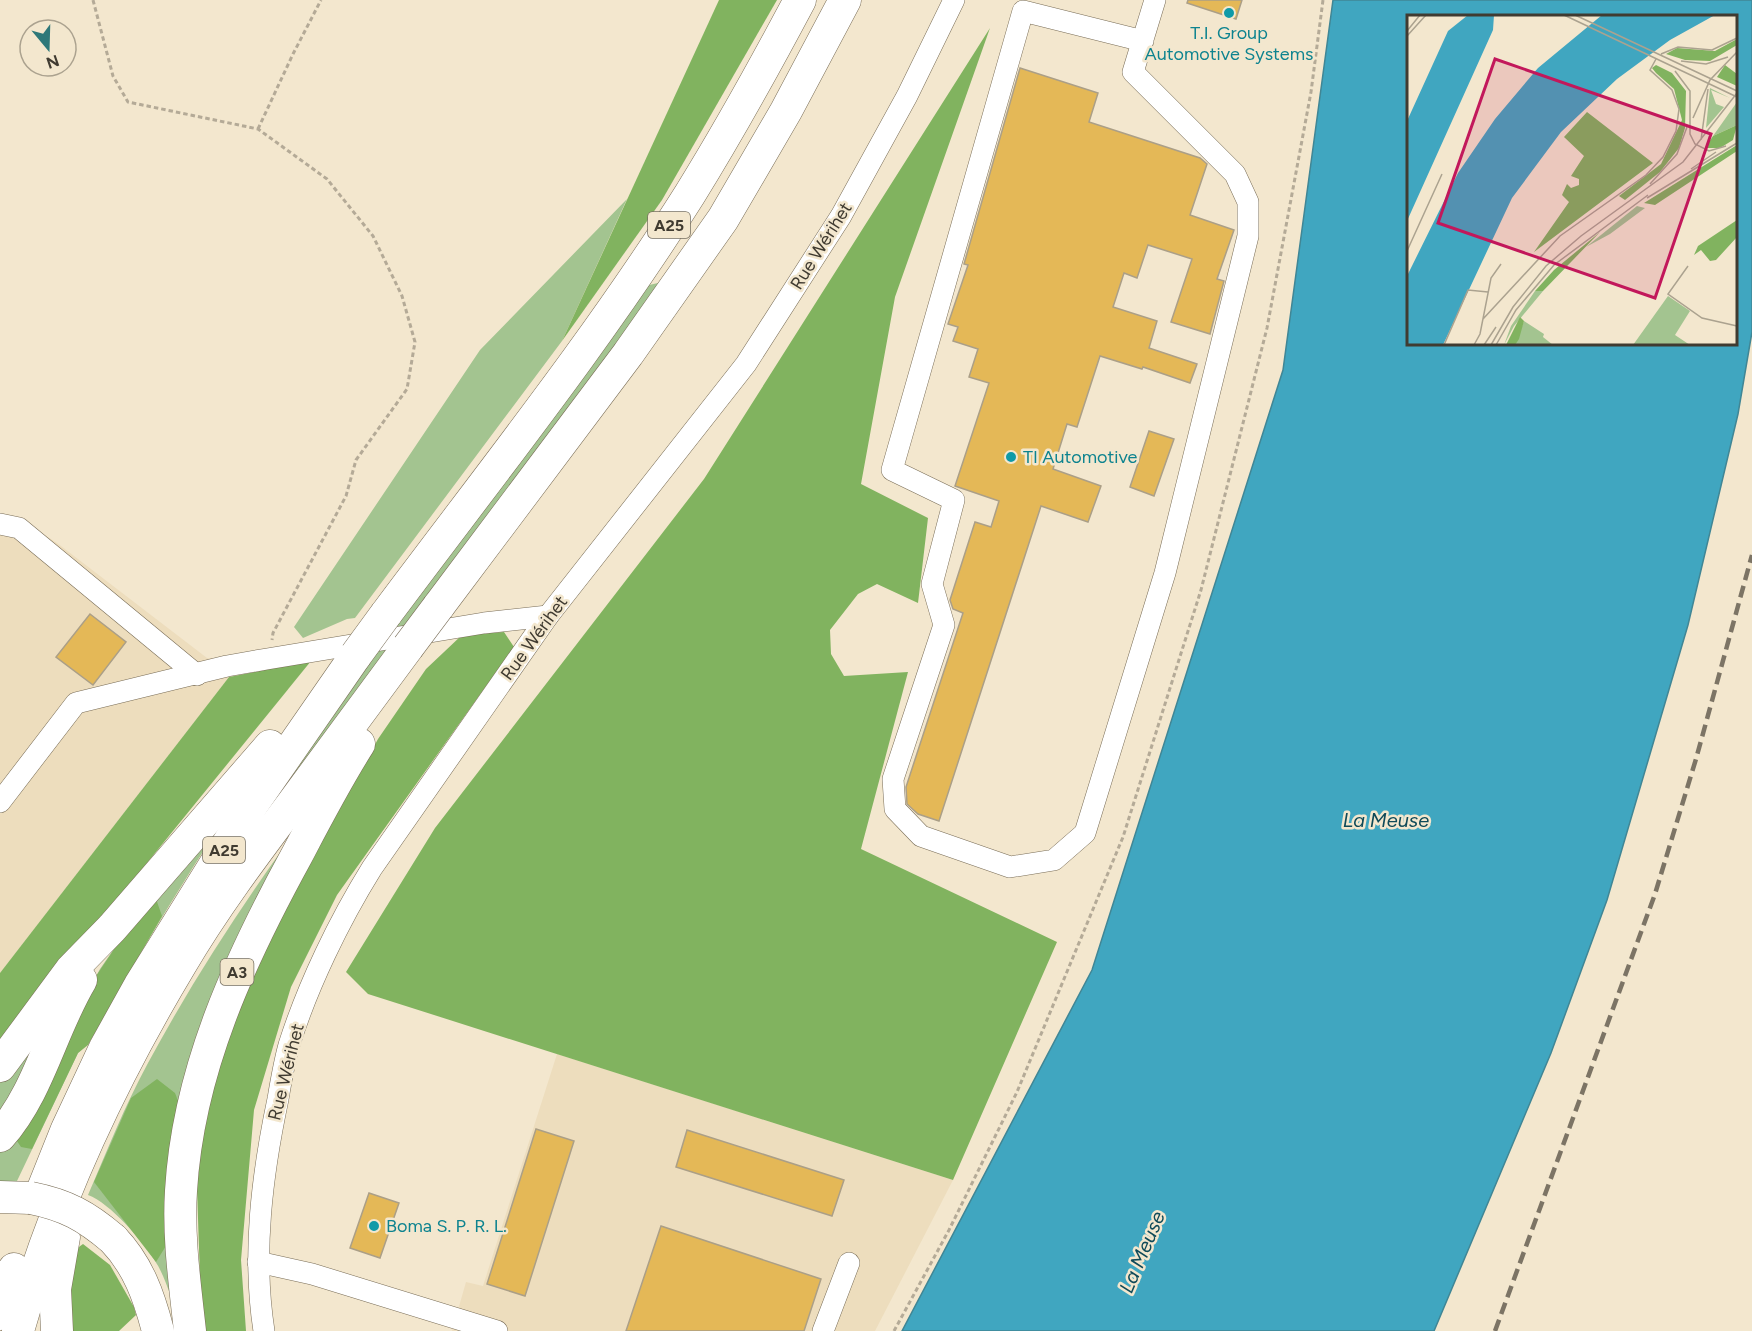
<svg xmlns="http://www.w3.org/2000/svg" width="1752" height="1331" font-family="Figtree,sans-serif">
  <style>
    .built { fill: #edddbd }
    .green { fill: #a3c490 }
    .forest { fill: #81b35f }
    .water { fill: #40a6c0; stroke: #408695; stroke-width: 1.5; fill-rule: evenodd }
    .building { fill: #e4b857; stroke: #ab9f87; stroke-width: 1.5 }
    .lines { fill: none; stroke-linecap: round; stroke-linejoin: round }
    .minor-casing { stroke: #796d57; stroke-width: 22 }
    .highway-casing { stroke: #796d57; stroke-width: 33 }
    .path { stroke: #b4aa97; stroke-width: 3; stroke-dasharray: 4.5 3; stroke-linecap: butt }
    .minor { stroke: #fff; stroke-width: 21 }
    .highway { stroke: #fff; stroke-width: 32 }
    .rail { stroke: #7c7465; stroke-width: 4.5; stroke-dasharray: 12 6; stroke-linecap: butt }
    .highway-bridge-casing { stroke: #796d57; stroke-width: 33; stroke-linecap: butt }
    .highway-bridge { stroke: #fff; stroke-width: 32 }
    .culture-dot { fill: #0f9aa8; stroke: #f3e7ce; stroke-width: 2 }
    .labels { text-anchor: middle; stroke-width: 5; stroke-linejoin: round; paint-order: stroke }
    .shield { fill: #f3e7ce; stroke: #766f60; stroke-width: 1.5 }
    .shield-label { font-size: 16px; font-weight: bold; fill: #403b31 }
    .culture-label { font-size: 18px; fill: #0d838f; stroke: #f3e7ce; text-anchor: start }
    .street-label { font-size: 18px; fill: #403b31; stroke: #f3e7ce }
    .water-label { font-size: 20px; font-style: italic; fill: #0f4a59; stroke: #f3e7ce }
    .inset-road { fill: none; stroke: #aba28f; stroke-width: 1.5 }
    .view { fill: #c2185b; fill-opacity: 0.15; stroke: #c2185b; stroke-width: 3 }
    .inset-edge { fill: none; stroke: #403b31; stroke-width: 3 }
  </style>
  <rect width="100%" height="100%" fill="#f3e7ce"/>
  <!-- built -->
  <g class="built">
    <polygon points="0,513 17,517 57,543 207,658 224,658 229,677 0,973"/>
    <polygon points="557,1054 953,1180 875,1331 452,1331 466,1282 483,1286"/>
  </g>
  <!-- green -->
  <g class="green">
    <polygon points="627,199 562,341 355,618 347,619 303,638 294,627 480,350"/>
    <polygon points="667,281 263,819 259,817 319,729 649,285"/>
    <path d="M308 814 228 971 171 1296C166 1284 162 1271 155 1261 143 1241 110 1203 88 1195 107 1151 125 1105 148 1063 195 976 249 894 308 814Z"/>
    <path d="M220 825C185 879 152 933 120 987 107 1009 97 1036 78 1053L17 1181 0 1182V1150L100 969 125 933Z"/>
    <polygon points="49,1022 0,1121 0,1083"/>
  </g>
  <!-- forest -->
  <g class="forest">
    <polygon points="719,0 777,0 662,200 562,341"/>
    <polygon points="990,28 895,297 861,484 928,518 918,603 877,584 858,594 830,630 831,654 844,676 908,672 861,849 1057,942 953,1180 368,994 346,972 435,828 704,479"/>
    <polygon points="504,632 514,647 337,895 291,987 254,1110 241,1260 246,1331 206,1331 201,1309 197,1188 201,1148 209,1108 219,1067 232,1026 277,923 378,739 426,669 462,635"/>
    <polygon points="311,661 0,1044 0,973 229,677"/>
    <polygon points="155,896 162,916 88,1045 78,1053 32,1149 21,1147 13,1135 82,997 125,933"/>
    <polygon points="157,1079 175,1093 184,1116 169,1241 156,1262 94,1182 131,1098"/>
    <polygon points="83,1244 110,1265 134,1307 136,1315 119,1331 66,1331 68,1255"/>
  </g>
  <!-- water -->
  <path class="water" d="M1333 0H1752V332L1738 414 1688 625 1607 900 1551 1053 1434 1331H902L1092 970 1283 370ZM1408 16H1736V344H1408Z"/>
  <!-- building -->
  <g class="building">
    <polygon points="1188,0 1242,0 1236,19 1187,3"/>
    <polygon points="1020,68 1098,93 1089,122 1200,158 1207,164 1190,215 1234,230 1217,279 1224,281 1210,334 1171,322 1192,259 1148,245 1137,278 1124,273 1113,307 1157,321 1149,348 1197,364 1190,383 1143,367 1142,369 1100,356 1077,427 1067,424 1053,469 1101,486 1088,522 1041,506 939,821 918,814 907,804 906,787 963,613 953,609 950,600 975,522 991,527 999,501 955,486 989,383 969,377 978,349 953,341 958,327 948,324 968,265 964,264"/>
    <polygon points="1149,431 1174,439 1154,496 1130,487"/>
    <polygon points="90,614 126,642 93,685 56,657"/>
    <polygon points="536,1129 574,1141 525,1296 487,1284"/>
    <polygon points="687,1130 844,1180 832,1216 676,1167"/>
    <polygon points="369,1193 399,1203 380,1258 350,1248"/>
    <polygon points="661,1226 821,1279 804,1331 626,1331"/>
  </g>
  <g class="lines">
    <defs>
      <g id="minor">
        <polyline points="1143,41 1023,11 892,470 954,500 932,584 944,625 893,779 895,809 921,836 1010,867 1054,860 1085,833 1165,573 1248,236 1248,202 1235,174 1133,72 1155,0"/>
        <polyline points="0,524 19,528 197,675"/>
        <polyline points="0,802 76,703 227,666 267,659 484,623 548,616"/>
        <polyline points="258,1262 312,1274 497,1331"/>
        <path d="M264 1331C252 1254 262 1175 278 1099 281 1081 284 1063 289 1045 308 985 339 921 372 868L548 616 746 364 841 216 907 96 954 0"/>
        <polyline points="823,1331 849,1263"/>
      </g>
      <g id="highway">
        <polyline points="438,607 628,354 723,219 786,111 845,0"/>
        <path d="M386 614C489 476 598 340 690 194 729 131 765 66 800 0"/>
        <polyline points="0,1066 71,970 112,928 270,746"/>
        <path d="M0 1136C39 1092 51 1030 81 980"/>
        <polyline points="0,1197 31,1198"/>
        <polyline points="39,1199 67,1129 105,1048 140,985 252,805 356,655"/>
        <path d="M113 1239C138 1265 149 1296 158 1331"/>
        <polyline points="0,1314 14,1269"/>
        <path d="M18 1331C54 1201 112 1079 181 964 214 908 253 856 292 804 331 752 369 699 408 647"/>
        <polyline points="57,1331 55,1289 64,1237"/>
        <path d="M190 1331C185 1285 178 1237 181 1191 188 1070 240 959 297 855 317 817 336 780 359 744"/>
      </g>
    </defs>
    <!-- minor casing -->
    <use href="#minor" class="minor-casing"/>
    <!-- highway casing -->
    <use href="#highway" class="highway-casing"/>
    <!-- path -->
    <g class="path">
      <polyline points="93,0 113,76 128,102 258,129 327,179 373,236 402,296 415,342 407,389 356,460 346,496 273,633 272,640"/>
      <polyline points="258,129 293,54 321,0"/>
      <polyline points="894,1331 949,1230 1017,1092 1123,837 1201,590 1267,328 1311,92 1323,0"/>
    </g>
    <!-- minor -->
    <use href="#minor" class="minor"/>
    <!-- highway -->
    <use href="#highway" class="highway"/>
    <!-- rail -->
    <polyline class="rail" points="1495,1331 1655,894 1696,759 1752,555"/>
    <defs>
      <g id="highway-bridge">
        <polyline points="408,647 438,607"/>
        <polyline points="356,655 386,614"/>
        <path d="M31 1198C66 1205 86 1216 113 1239"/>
      </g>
    </defs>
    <!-- highway-bridge casing -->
    <use href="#highway-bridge" class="highway-bridge-casing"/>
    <!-- highway-bridge -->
    <use href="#highway-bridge" class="highway-bridge"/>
  </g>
  <!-- markers -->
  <g class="culture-dot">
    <circle cx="1229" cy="13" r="6"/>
    <circle cx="1011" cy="457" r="6"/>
    <circle cx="374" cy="1226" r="6"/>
  </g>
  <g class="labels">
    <!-- shield labels -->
    <g class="shield">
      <rect x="648" y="212" width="42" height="26" rx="4.5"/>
      <rect x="203" y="837" width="42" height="26" rx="4.5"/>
      <rect x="220.5" y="959" width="33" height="26" rx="4.5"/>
    </g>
    <g class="shield-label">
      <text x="669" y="231">A25</text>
      <text x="224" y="856">A25</text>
      <text x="237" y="978">A3</text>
    </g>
    <!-- culture labels -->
    <g class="culture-label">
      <text x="1229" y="39" text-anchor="middle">T.I. Group<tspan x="1229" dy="21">Automotive Systems</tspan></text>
      <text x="1023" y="463">TI Automotive</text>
      <text x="386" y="1232">Boma S. P. R. L.</text>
    </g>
    <!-- street labels -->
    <g class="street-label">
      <text transform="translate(821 246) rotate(-58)" y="6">Rue Wérihet</text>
      <text transform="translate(534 638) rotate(-54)" y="6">Rue Wérihet</text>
      <text transform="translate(286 1072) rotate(-76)" y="6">Rue Wérihet</text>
    </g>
    <!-- water labels -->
    <g class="water-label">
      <text x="1386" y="827">La Meuse</text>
      <text transform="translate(1142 1252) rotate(-67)" y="7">La Meuse</text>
    </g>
  </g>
  <!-- overview -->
  <g transform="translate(1407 15)">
    <rect width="330" height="330" fill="#f3e7ce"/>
    <path d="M303 73 323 83 304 75 309 89 317 92 299 113ZM330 87V110L306 121ZM230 191 238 193 203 219 179 232ZM128 276H136L107 311 97 330 104 311ZM261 281 283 296 268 320 283 330H226ZM117 306 137 319 136 322 146 330H108Z" fill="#a3c490"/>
    <path d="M330 24V30L303 46 278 45 259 39 270 33 308 36ZM249 50 265 58 279 76 278 113 272 133 253 157 218 185 212 181 254 149 275 105 267 74 249 58 245 53ZM318 50 330 59V71L310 62ZM180 97 246 148 127 237 162 187 155 180 160 169 164 173 172 170V164L164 161 177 141 157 122ZM330 110 326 125 313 133H298L306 121ZM330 130V136L248 190 237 188ZM330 205V222L309 245 303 246 294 235 287 240 291 231ZM193 217 136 276H128L147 255ZM113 302 117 306 112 324 108 330H99Z" fill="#81b35f"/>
    <path d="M61 0H87L86 15 0 206V106L41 16ZM195 0H308L263 25 210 64 154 117 105 183 36 330H0V261L51 158 88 104 131 53Z" fill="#40a6c0"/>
    <path class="inset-road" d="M157 0 330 82M168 0 330 76M0 16 13 0M0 21 19 0M254 39 271 32 305 35 330 23M274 46 299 49 321 42M268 56 283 76V119L288 129 302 136 319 131M286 103 303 65 330 37M294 125 301 74M284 154 309 137M243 169 270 139 280 112M240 183 330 128M0 236 35 159M281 251 261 279 295 303 330 311M76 304 153 221 239 160 256 142 269 116 272 94 265 75 243 55 249 44M37 330 61 275 81 277M67 330 73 319 84 263 94 249M77 330 89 312M84 330 106 292 139 251 174 221 276 147 330 78M89 330 109 295 147 250 241 180"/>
    <path class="view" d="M88 44 304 119 248 283 31 208Z"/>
    <rect width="330" height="330" class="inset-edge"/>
  </g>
  <!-- north arrow -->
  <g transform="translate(48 48) rotate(161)"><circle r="28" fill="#f3e7ce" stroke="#aba28f" stroke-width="1.5"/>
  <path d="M0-4.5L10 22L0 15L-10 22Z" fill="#2e7879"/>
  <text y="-9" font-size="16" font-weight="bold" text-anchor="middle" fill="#403b31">N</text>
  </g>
</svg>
